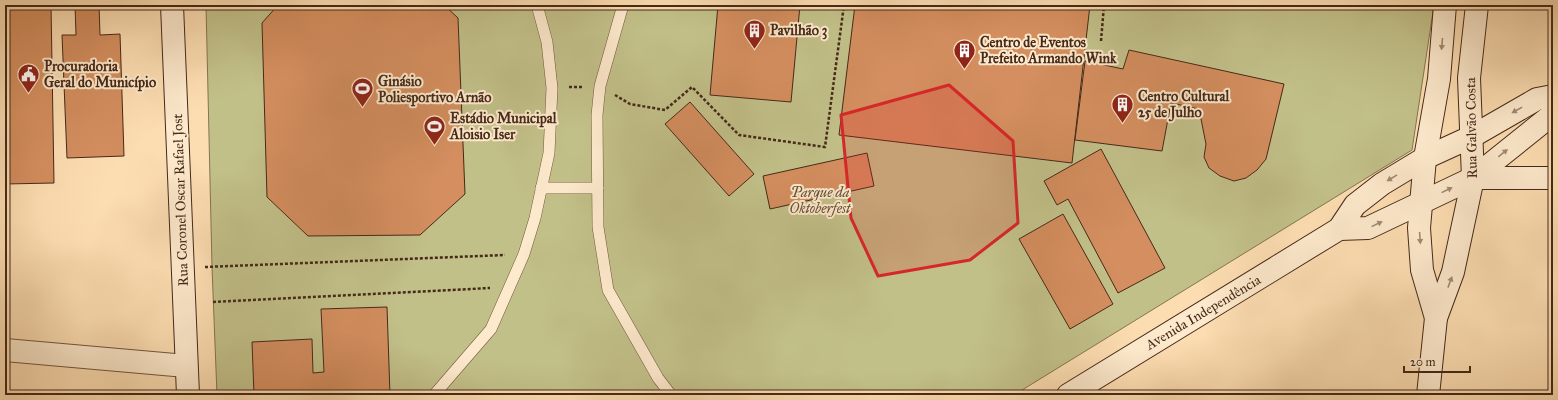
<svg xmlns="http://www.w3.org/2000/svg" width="1558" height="400" font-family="'IM FELL Great Primer',serif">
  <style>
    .green { fill: #c2c089; stroke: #847451 }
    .building { fill: #d48e5f; stroke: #452919 }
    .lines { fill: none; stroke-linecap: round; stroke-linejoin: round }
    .lane-casing { stroke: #73563f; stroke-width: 12 }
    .street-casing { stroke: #73563f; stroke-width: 24 }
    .secondary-casing { stroke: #452919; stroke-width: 24 }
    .path { stroke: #452919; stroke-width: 2.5; stroke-dasharray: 3 2; stroke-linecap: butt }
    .lane { stroke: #fde9cc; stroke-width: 11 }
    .street { stroke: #fde9cc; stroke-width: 22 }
    .secondary { stroke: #fde9cc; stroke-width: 22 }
    .oneway { fill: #a18972 }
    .marked { fill: #d62828; fill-opacity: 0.2; stroke: #d62828; stroke-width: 3; stroke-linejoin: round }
    .labels { text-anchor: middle; stroke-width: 4; stroke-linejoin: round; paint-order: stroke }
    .poi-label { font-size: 14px; font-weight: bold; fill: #452919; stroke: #fde9cc; text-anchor: start }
    .street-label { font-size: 14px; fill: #452919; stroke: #fde9cc }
    .park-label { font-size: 14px; font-style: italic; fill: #644f35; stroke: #fde9cc }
  </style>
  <rect width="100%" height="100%" fill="#fcddb1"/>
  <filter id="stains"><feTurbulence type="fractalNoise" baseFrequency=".005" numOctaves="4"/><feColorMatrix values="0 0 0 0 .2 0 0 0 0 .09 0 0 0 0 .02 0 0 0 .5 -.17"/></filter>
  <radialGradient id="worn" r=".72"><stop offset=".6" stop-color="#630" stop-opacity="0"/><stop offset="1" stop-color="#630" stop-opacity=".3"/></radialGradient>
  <!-- green -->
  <polygon class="green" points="206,5 1434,5 1412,150 1014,395 217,395 212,267"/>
  <!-- building -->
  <g class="building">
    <polygon points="5,5 51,5 54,183 5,184"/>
    <polygon points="75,5 99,5 100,35 120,34 124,156 67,158 62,35 76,35"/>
    <polygon points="278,5 444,5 458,18 465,194 420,235 308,236 267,197 262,23"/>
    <polygon points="718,5 800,5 791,102 710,95"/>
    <polygon points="855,5 1090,5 1072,163 839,135"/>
    <polygon points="1129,50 1284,84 1266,159 1257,170 1246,178 1234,181 1220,176 1209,168 1204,157 1206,144 1199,109 1171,103 1162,151 1075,140 1085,61 1123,69"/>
    <polygon points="690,102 754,174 729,196 665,124"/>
    <polygon points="1101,149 1165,268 1118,293 1068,199 1057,205 1044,181"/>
    <polygon points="867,153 874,186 770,209 763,176"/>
    <polygon points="1063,214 1113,304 1070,329 1019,239"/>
    <polygon points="387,307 390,395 254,395 252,342 312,339 313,373 324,372 321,309"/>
  </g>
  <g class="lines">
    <defs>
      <g id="lane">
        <polyline points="623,5 600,86 597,115 598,227 608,290 658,378 671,395"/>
        <polyline points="541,188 598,188"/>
        <polyline points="434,395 491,329 524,254 535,218 549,153 552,88 547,42 537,5"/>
      </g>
      <polyline id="street" points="5,350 186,366"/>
      <g id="secondary">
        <polyline points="172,5 188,395"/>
        <polyline points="1473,178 1553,178"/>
        <polyline points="1339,229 1368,228 1473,178 1553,114"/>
        <polyline points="1436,318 1422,270 1419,228 1425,158 1439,79 1445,5"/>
        <polyline points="1068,395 1339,229 1355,205 1382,184 1425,158 1471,137 1537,99 1553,96"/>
        <polyline points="1428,395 1436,318 1453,272 1473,178 1469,78 1477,5"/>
      </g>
    </defs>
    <!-- lane casing -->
    <use href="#lane" class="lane-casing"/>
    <!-- street casing -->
    <use href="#street" class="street-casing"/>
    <!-- secondary casing -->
    <use href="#secondary" class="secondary-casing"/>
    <!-- path -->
    <g class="path">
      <polyline points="1101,41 1104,5"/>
      <polyline points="569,87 584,87"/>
      <polyline points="615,95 630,104 665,110 692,87 739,135 825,147 844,5"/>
      <polyline points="205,267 505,255"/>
      <polyline points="213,302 490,288"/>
    </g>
    <!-- lane -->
    <use href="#lane" class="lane"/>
    <!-- street -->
    <use href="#street" class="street"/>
    <!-- secondary -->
    <use href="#secondary" class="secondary"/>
  </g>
  <!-- one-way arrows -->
  <defs><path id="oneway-solid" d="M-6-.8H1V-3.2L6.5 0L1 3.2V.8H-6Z"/></defs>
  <g class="oneway">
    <use href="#oneway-solid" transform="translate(1442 44) rotate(95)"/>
    <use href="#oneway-solid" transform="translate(1517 110) rotate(151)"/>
    <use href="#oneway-solid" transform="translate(1503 153) rotate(-39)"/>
    <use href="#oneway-solid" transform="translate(1392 178) rotate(149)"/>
    <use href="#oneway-solid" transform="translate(1447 190) rotate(-26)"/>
    <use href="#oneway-solid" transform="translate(1377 224) rotate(-26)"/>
    <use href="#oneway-solid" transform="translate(1420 238) rotate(86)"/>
    <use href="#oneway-solid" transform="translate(1450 282) rotate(-70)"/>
  </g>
  <!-- marked area -->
  <path class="marked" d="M949 85 1013 141 1018 223 970 260 878 276 851 218 841 115Z"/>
  <!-- icons -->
  <defs>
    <symbol id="building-pin" viewBox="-11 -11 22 30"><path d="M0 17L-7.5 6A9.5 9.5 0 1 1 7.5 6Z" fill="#8f2418" stroke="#fde9cc"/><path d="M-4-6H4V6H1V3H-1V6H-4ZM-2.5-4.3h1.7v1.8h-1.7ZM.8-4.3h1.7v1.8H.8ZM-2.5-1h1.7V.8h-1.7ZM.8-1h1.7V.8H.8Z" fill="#fff"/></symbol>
    <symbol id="civic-pin" viewBox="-11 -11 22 30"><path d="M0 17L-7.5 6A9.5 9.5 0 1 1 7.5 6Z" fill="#8f2418" stroke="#fde9cc"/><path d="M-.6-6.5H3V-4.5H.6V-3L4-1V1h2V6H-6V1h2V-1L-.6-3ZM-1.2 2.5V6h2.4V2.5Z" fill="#fff"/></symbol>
    <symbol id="stadium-pin" viewBox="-11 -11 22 30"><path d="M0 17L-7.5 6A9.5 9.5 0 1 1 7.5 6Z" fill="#8f2418" stroke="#fde9cc"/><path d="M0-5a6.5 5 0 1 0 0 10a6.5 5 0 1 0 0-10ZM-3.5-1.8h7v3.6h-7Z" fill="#fff"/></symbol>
  </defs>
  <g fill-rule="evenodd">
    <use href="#building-pin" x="742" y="18" width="25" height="34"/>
    <use href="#building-pin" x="952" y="38" width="25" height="34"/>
    <use href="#civic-pin" x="16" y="62" width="25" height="34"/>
    <use href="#stadium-pin" x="350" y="76" width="25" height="34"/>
    <use href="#building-pin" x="1110" y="92" width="25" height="34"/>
    <use href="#stadium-pin" x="422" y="114" width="25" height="34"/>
  </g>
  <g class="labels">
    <!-- poi labels -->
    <g class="poi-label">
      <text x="770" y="35">Pavilhão 3</text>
      <text x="980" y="47">Centro de Eventos<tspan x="980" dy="16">Prefeito Armando Wink</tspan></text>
      <text x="44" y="71">Procuradoria<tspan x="44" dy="16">Geral do Município</tspan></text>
      <text x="378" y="86">Ginásio<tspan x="378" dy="16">Poliesportivo Arnão</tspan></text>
      <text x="1138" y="101">Centro Cultural<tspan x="1138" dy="16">25 de Julho</tspan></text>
      <text x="450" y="123">Estádio Municipal<tspan x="450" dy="16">Aloisio Iser</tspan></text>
    </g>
    <!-- street labels -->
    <g class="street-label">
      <text transform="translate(1471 128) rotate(-91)" y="5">Rua Galvão Costa</text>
      <text transform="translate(180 200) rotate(-92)" y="5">Rua Coronel Oscar Rafael Jost</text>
      <text transform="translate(1203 312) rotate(-31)" y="5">Avenida Independência</text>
    </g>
    <!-- park labels -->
    <g class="park-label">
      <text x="820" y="197">Parque da<tspan x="820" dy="16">Oktoberfest</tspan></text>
    </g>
  </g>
  <!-- margin -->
  <rect width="1558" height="400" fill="none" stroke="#fcddb1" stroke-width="20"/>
  <rect x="6" y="6" width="1546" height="388" fill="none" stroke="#452919" stroke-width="2"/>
  <rect x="10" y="10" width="1538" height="380" fill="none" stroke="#452919"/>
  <!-- scale -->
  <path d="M1404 366v6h66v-6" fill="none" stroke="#452919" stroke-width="2"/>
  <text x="1410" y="366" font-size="12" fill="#452919" stroke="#fde9cc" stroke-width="3" paint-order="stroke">20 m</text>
  <rect width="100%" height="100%" filter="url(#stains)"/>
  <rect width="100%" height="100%" fill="url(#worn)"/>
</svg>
